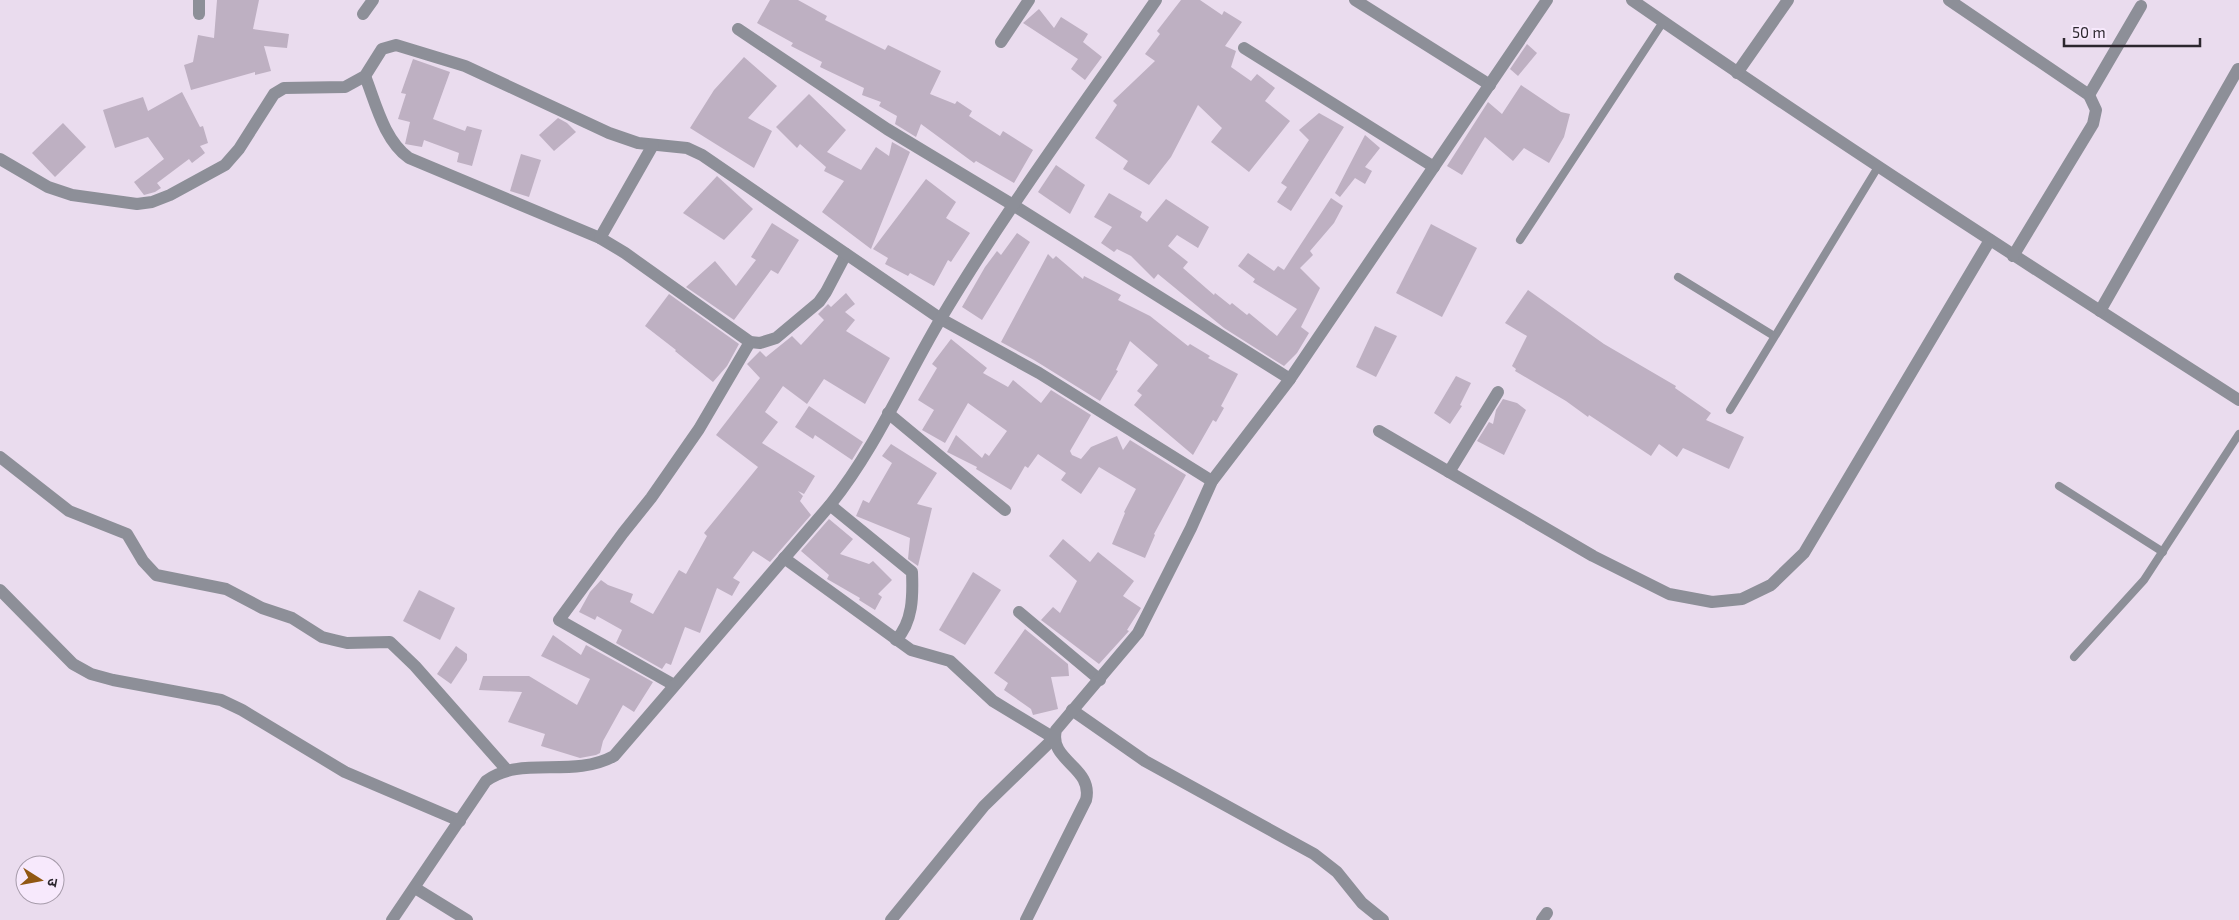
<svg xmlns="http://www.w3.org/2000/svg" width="2239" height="920" font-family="'Exo 2','Noto Sans Devanagari',sans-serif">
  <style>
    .building { fill: #beb0c2 }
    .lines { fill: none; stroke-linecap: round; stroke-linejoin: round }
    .lane { stroke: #8d8f98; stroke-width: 8 }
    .street { stroke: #8d8f98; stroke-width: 12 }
  </style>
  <rect width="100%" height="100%" fill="#eadcee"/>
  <!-- building -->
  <g class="building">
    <polygon points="217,0 259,0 253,29 289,34 287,48 264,46 271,71 255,75 255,72 191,90 184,65 193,62 198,35 214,38"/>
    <polygon points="770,0 798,0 827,16 825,20 885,50 888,45 941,71 930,94 955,104 957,101 972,111 969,116 1000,136 1003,131 1033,150 1014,183 976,161 974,163 921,124 916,137 895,124 897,116 879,106 881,102 862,95 864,88 820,67 822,62 791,46 793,43 757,23"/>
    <polygon points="1181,0 1200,0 1222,15 1224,11 1242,22 1225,46 1236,51 1231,67 1251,81 1257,74 1275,88 1265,101 1290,121 1249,172 1211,142 1222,128 1198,105 1171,157 1149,185 1123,169 1128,161 1095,138 1117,105 1113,101 1155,61 1145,54 1160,34 1157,31"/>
    <polygon points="1039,9 1054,28 1061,17 1088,34 1083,42 1102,57 1085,80 1071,69 1078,59 1023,23"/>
    <polygon points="1527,44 1537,53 1518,76 1510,69"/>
    <polygon points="744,57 777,86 748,118 772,131 754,168 690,128 714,90"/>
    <polygon points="413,59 450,72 433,119 465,131 467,126 482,130 472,166 457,162 459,153 424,140 422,147 405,144 410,122 398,119 406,94 401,93"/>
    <polygon points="1521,85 1561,112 1570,114 1564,137 1549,163 1524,148 1513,161 1485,137 1462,175 1447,166 1488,102 1502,114"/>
    <polygon points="182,92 200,127 203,126 208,143 200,146 205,153 192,163 189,159 157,183 161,188 155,192 144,195 134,182 164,159 148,137 115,148 103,110 143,97 148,111"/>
    <polygon points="809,94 846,130 827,152 861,170 876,147 889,156 892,142 910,152 871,249 822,212 844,181 824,171 826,167 800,144 797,148 776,127"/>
    <polygon points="1319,113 1344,127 1291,211 1277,202 1287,187 1281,183 1309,140 1299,130"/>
    <polygon points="558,118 567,123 576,132 554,151 539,135"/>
    <polygon points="63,123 86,147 55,177 32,153"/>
    <polygon points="1365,135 1380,148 1365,167 1372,171 1365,184 1355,178 1340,197 1335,193"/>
    <polygon points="521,154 541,160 529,197 510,191"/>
    <polygon points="1056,165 1085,185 1070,214 1038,192"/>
    <polygon points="717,176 753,209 724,240 683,213"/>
    <polygon points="926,179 956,202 946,218 970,233 951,262 948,260 934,286 910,273 908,276 885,264 888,258 873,249"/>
    <polygon points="1109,193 1142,212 1140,217 1147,222 1166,199 1209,227 1198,248 1177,235 1168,246 1188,262 1183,268 1214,295 1215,293 1230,305 1232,303 1247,315 1249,313 1277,336 1297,309 1253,282 1255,279 1238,266 1248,253 1274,271 1278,266 1284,270 1331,198 1343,206 1334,223 1310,251 1313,255 1300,268 1320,288 1301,327 1309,333 1297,353 1284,366 1224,328 1158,274 1154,279 1131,256 1117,249 1114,252 1101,243 1112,227 1094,217"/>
    <polygon points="772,223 799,240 778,274 771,270 734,320 686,287 715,261 736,286 756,260 751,257"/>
    <polygon points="1431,224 1477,248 1442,317 1396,293"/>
    <polygon points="1017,233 1030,242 982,320 962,307 985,267 997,251 1001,255"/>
    <polygon points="1048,254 1053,259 1056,256 1083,279 1084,276 1121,295 1118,300 1150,316 1188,346 1190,344 1210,356 1208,358 1238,374 1221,406 1224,408 1216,422 1213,420 1193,455 1134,405 1142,395 1137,391 1158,365 1130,341 1116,370 1118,371 1100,401 1034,360 1001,342"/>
    <polygon points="1528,290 1604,344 1676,386 1675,388 1711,413 1706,420 1744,437 1729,469 1683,448 1677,457 1659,444 1651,456 1589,415 1588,417 1566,401 1515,371 1516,369 1512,366 1527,336 1505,323"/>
    <polygon points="846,293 855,304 845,312 855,320 846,331 890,358 865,404 824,379 807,404 783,386 765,412 778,422 762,443 815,476 804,494 798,491 803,496 800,501 811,515 770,562 753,551 733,578 740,582 732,596 717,588 700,633 685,627 671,665 666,663 662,669 616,643 622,630 597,616 595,620 579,612 590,592 601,580 608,585 633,594 630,602 653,614 679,570 686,574 707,536 704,533 758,467 716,435 760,378 747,364 760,351 766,357 792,336 801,345 824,320 818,314 828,304 831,307"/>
    <polygon points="669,294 739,344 727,366 713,382 675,351 676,350 645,326"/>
    <polygon points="1375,326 1397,336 1376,377 1356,367"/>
    <polygon points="951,339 987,368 983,373 1008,387 1013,380 1041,403 1051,390 1091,415 1070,451 1072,455 1081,459 1091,447 1117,436 1123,450 1130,440 1186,475 1154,534 1155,535 1145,558 1112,544 1125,513 1124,512 1136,489 1099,467 1081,494 1061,480 1066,473 1038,454 1028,468 1025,466 1011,490 976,469 977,467 947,452 956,435 982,458 985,453 989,456 1007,431 968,403 945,443 922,430 934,410 918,400 937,368 932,364"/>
    <polygon points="1456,376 1471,383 1460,405 1462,406 1450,424 1434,413"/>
    <polygon points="1503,399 1517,403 1526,410 1504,455 1477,441 1489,422 1493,424 1496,410"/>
    <polygon points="809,406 863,442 852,460 815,435 813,439 795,427"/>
    <polygon points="891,444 937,473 917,504 932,508 918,566 908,559 910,538 856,516 863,500 869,503 892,463 882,456"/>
    <polygon points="829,519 853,539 840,554 869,564 873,561 892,580 878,594 882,597 875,610 859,600 860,598 827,579 829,575 801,551"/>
    <polygon points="1063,539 1090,562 1098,552 1134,581 1123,596 1141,608 1127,630 1129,631 1099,664 1041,620 1053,607 1060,613 1077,581 1049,556"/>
    <polygon points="973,572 1001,590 965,645 939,630"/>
    <polygon points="419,590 455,608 440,640 403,621"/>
    <polygon points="1025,629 1068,664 1069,676 1051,677 1058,709 1033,715 1031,709 1004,690 1008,683 994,673"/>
    <polygon points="553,635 581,655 586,645 653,682 634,712 623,705 603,741 600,753 596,755 580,758 541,746 545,734 508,722 522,692 479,690 483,676 529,676 577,705 590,679 541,656"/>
    <polygon points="456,646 467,654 467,660 451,684 437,674"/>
  </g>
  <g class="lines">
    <!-- lane -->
    <g class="lane">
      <polyline points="1520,240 1663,22"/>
      <polyline points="1678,277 1774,336"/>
      <polyline points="1730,410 1878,167"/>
      <polyline points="2059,486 2163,552"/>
      <polyline points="2074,657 2144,580 2239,434"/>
    </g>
    <!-- street -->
    <g class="street">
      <polyline points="1355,0 1490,85"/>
      <path d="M1632 0C1831 138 2034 269 2239 400"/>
      <polyline points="1949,0 2089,95 2096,110 2093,124 2013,256"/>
      <polyline points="199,14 199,0"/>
      <polyline points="363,14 373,0"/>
      <polyline points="738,29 887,129 1013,205 1290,379"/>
      <polyline points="1001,42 1029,0"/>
      <polyline points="1244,48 1434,167"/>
      <polyline points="1737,73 1788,0"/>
      <path d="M365 76C376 104 384 140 409 158L600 238 625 253 750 342 760 343 776 338 819 302 826 292 846 254"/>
      <polyline points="2089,95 2141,6"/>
      <polyline points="0,159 48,187 72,195 137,204 152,202 170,195 225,165 239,149 274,94 284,88 345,87 365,76 382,49 396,45 465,66 609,133 638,143 687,148 702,155 941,319 1039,373 1212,481"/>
      <polyline points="600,238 653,145"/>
      <polyline points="2100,311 2238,69"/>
      <polyline points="888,413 1005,510"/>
      <polyline points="1379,431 1593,556 1669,594 1712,602 1742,599 1771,585 1804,553 1990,240"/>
      <polyline points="0,457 69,511 127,534 143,561 156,575 226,589 262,608 292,618 322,637 334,640 347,643 390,642 415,666 506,769"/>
      <polyline points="1449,472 1498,392"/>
      <path d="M830 505 912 572C913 596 913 622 896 640"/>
      <polyline points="784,558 911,650 950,661 993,701 1054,738 984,806 891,920"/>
      <polyline points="0,590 73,664 91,674 113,680 221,700 242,710 345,772 460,821"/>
      <polyline points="1019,612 1100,680"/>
      <polyline points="674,685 559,620 623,533 651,498 699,429 750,342"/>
      <polyline points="1072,710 1145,761 1314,854 1337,872 1362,903 1383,920"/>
      <polyline points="415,888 467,920"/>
      <path d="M392 920 486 781C521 755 572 779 614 756L830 505C875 449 904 381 940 320 1006 209 1083 106 1156 0"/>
      <path d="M1026 920 1086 800C1094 767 1048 761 1056 730L1138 633 1191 528 1212 481 1290 379 1547 0"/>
      <polyline points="1542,920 1547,913"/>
    </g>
  </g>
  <!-- north arrow -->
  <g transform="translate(40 880) rotate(101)"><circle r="24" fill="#f7e9fc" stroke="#a69baa"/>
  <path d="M0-4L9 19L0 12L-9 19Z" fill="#915812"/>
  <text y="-8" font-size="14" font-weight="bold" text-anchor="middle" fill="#2c272e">उ</text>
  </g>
  <!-- scale -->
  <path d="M2064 38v8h136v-8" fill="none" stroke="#2c272e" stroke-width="2.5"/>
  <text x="2072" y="38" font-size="15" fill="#2c272e" stroke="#f7e9fc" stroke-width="4" paint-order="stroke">50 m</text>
</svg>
